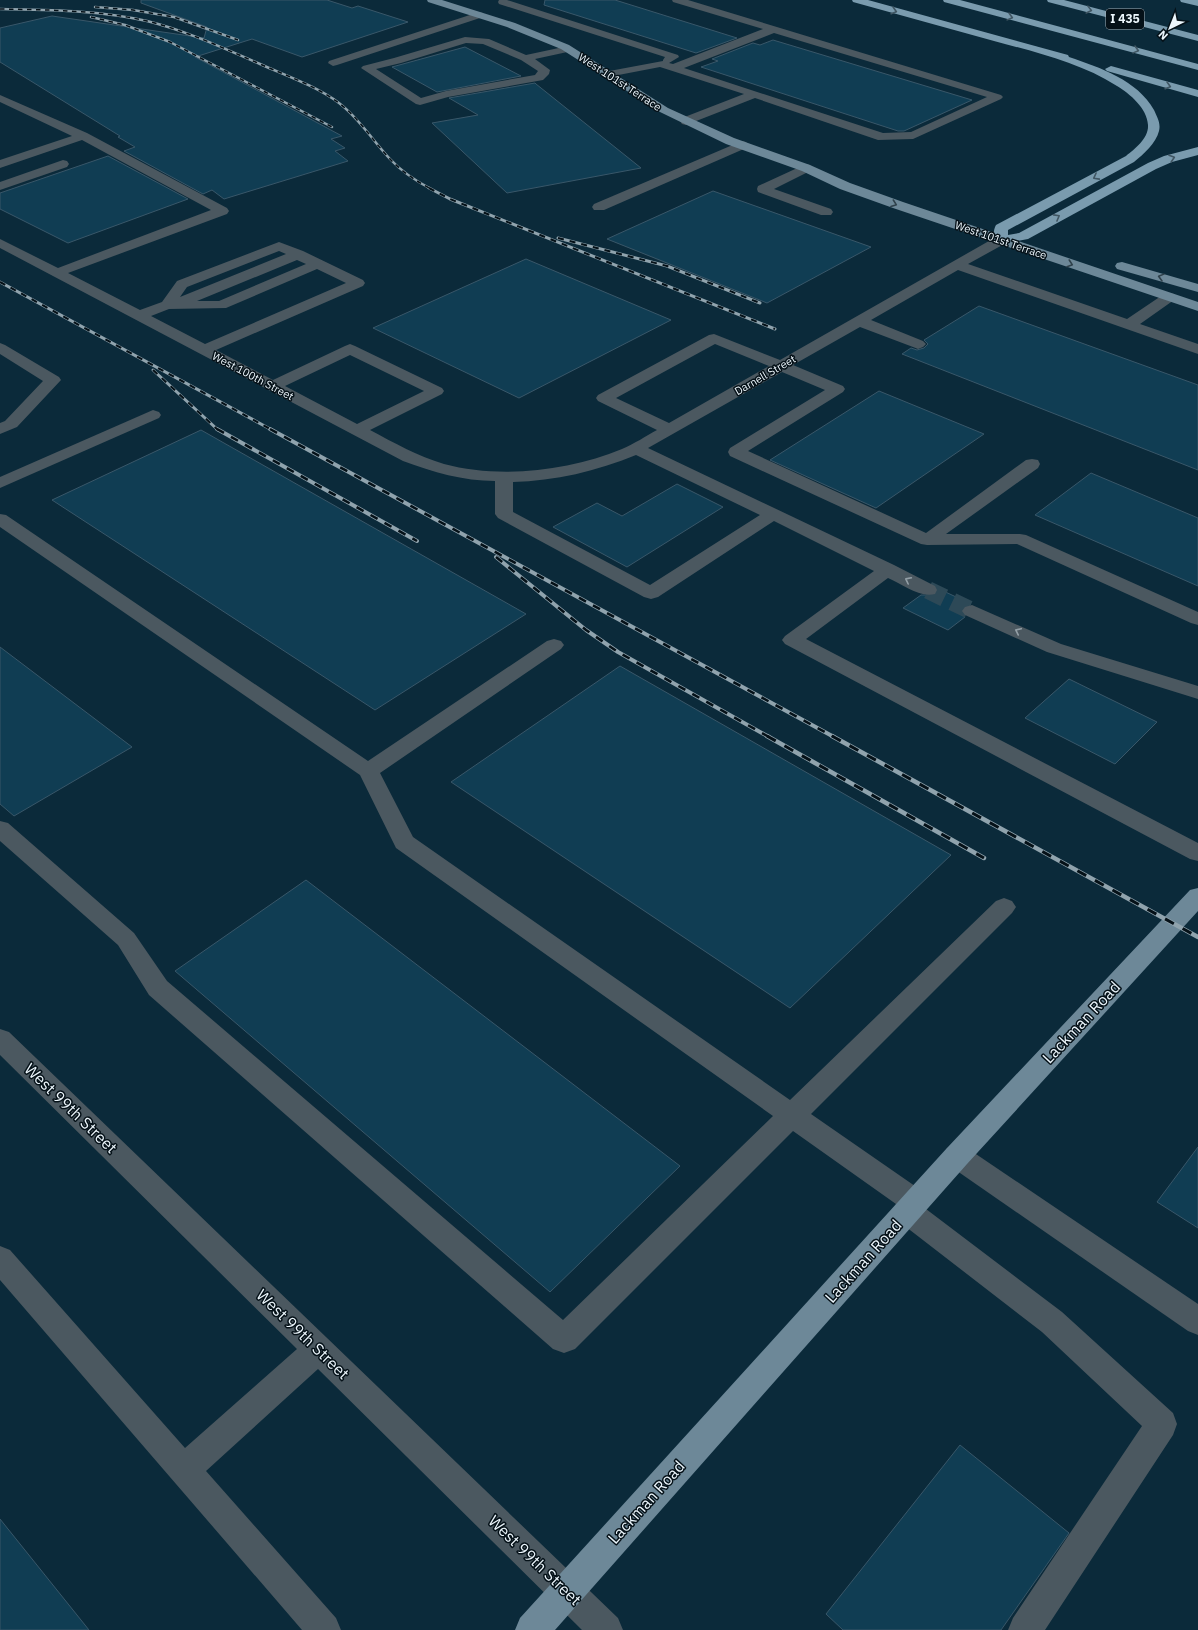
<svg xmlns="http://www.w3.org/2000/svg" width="1198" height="1630" font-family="'IBM Plex Sans',sans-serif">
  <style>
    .building { fill: #103d53; stroke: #395769 }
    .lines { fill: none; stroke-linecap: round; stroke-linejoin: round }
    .minor-tunnel { stroke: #2d4957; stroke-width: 18; stroke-dasharray: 18 9; stroke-linecap: butt }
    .minor { fill: #4b5860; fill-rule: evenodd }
    .major { fill: #6d8898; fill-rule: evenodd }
    .highway { fill: #7a9bae; fill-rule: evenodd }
    .rail-far3-casing { stroke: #90a3ad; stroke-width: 2.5 }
    .rail-far2-casing { stroke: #90a3ad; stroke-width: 3 }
    .rail-far1-casing { stroke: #90a3ad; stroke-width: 4 }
    .rail-casing { stroke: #90a3ad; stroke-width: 4.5 }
    .rail-far3 { stroke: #051118; stroke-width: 1.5; stroke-dasharray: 4.5; stroke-linecap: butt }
    .rail-far2 { stroke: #051118; stroke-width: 2; stroke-dasharray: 6; stroke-linecap: butt }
    .rail-far1 { stroke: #051118; stroke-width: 2.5; stroke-dasharray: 8; stroke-linecap: butt }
    .rail { stroke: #051118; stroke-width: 3; stroke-dasharray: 10; stroke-linecap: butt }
    .oneway { stroke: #405663 }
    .oneway2 { stroke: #2f414b }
    .oneway3 { stroke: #939fa6 }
    .labels { text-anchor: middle; stroke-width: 3; stroke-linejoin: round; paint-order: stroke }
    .far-street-label { font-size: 11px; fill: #ecf6fc; stroke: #051118 }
    .shield { fill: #051118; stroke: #a7b1b8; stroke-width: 1 }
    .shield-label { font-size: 12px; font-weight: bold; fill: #ecf6fc }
    .near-street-label { font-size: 16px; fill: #ecf6fc; stroke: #051118 }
  </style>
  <rect width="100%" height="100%" fill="#0b2a3a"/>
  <!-- building -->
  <g class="building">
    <polygon points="141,0 327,0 352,8 358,6 408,22 302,57 252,39 195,57 342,136 331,139 345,148 335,151 348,161 224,199 212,190 203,194 124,151 135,147 118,137 120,136 0,62 0,28 52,16 204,38 207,27 141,3"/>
    <polygon points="545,0 615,0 737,38 696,53 544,5"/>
    <polygon points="773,40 972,100 904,131 898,131 701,67 718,61 712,59 753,43 760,45"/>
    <polygon points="465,47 521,76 437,92 392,67"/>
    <polygon points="535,83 536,84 641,168 507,193 432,123 478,115 449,98"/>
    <polygon points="108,156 188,199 68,243 0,209 0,193"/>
    <polygon points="713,191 871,247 767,303 607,239"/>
    <polygon points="526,259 671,320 519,398 373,328"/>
    <polygon points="979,306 1198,385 1198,470 902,354 911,348 917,350 924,348 928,344 924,340"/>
    <polygon points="879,391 984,434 876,508 770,460"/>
    <polygon points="201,430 526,614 375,710 52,500"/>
    <polygon points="1091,473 1198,518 1198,586 1035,515"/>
    <polygon points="677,484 723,507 627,567 553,527 597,503 622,516"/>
    <polygon points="937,588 971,604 964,606 960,611 965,617 948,630 903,608 921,595 935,595 938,591"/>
    <polygon points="0,647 132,747 14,816 0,804"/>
    <polygon points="620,666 951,855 790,1008 451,782"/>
    <polygon points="1069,679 1157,722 1115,764 1025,718"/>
    <polygon points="306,880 680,1166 550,1292 175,971"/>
    <polygon points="1198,1147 1198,1228 1157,1202"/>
    <polygon points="960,1445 1069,1533 1001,1630 843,1630 826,1614"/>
    <polygon points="0,1519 89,1630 0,1630"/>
  </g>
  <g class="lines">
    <!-- minor-tunnel -->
    <polyline class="minor-tunnel" points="928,590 972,611"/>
    <!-- minor -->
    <g class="minor">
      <path d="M499 0H507L678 55 679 57 669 63 673 64 763 29 673 2 672 0H688L1001 95 1003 97 1001 99 913 139 878 140 755 98 686 125 682 124 680 121 682 118 744 94 660 67 608 77 604 76 602 74 604 72 663 61V60L665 57 499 4 498 2ZM774 33 987 97 911 132 883 133 684 68Z"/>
      <polygon points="479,12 483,13 484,15 483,17 337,65 333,66 328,63 329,61"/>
      <path d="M465 37 489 39 526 55 568 46 573 49 572 51 535 59 550 70 549 74 543 80 448 97 420 105 416 104 361 68 363 66 394 58ZM466 43 483 44 521 60 538 71 535 75 446 91 421 98 376 69 401 63Z"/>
      <path d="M0 95 87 133 227 208 229 211 227 214 68 273 140 310 162 302 177 281 279 242 303 251 363 280 365 283 363 286 216 350 273 380 345 346 350 344 355 346 442 388 444 391 442 394 370 430C394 443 418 456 444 464 500 479 569 471 622 449 634 444 646 436 657 430L598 401 596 398 598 395 709 335 714 334 780 360 996 237H1006L1008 240 1006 243 968 264 1127 319 1164 294 1169 293 1174 294 1176 297 1174 300 1140 324 1198 344V354L958 270 871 320 923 341 926 344 923 347 918 349 913 347 860 327 793 365 843 386 845 389 843 392 748 451 926 533 1026 460 1032 459 1038 460 1040 464 1038 468 946 534H1020L1026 535 1198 612V625L1191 623 1017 544 927 545 921 544 730 456 728 452 730 448 825 390 782 372 648 448 894 565 935 586 937 590 935 594C919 598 902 584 888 578L806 639 1198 843V861L1190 859 785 644 782 640 785 636 874 571 774 521 658 597 651 599 644 597 498 518 495 514V481C463 481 433 472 403 461L0 248V239L58 268 211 210 82 140 0 168V160L72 136 0 102ZM279 251 286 254 180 297 187 287ZM297 260 306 264 219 301H197ZM317 269 346 283 205 344 151 316 169 309 226 308ZM715 344 769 366 669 423 616 398ZM350 355 424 391 357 424 285 386ZM636 455 760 515 650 585 513 512V482C555 481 597 471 636 455Z"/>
      <polygon points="742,141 746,142 748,145 746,148 604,210 594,210 592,207 594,204"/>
      <polygon points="63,160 67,161 69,164 67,167 0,190 0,182"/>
      <polygon points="806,164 810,165 812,168 810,171 774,189 831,209 833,212 831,215 821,215 758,192 757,189 758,186"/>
      <polygon points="0,343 5,345 59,377 61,380 17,427 0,434 0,423 5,421 43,381 0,354"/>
      <polygon points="153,410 159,412 161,415 159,418 0,488 0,477"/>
      <polygon points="0,514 6,515 368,761 547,641 554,639 561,641 564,645 561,649 380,773 413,837 790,1100 996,901 1004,898 1012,901 1016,907 1012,913 811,1114 925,1193 929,1202 926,1209 1062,1312 1173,1413 1177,1424 1173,1435 1045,1630 1008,1630 1013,1618 1142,1426 1042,1332 897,1220 893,1211 896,1204 793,1131 575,1349 564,1353 553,1349 149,995 118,945 0,841 0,821 8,823 134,933 167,981 563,1320 773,1116 396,848 360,775 0,527"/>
      <polygon points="972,605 1061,644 1198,686 1198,699 1047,652 965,615 962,611 965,607"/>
      <polygon points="0,1029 9,1032 618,1618 623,1630 582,1630 318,1369 206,1471 336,1618 341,1630 302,1630 0,1280 0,1246 10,1250 185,1448 297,1349 0,1055"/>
      <polygon points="957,1144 967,1148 1198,1304 1198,1335 1188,1331 947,1164 943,1156 947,1148"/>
    </g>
    <!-- major -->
    <g class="major">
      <polygon points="427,0 442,0 515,23 569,45 668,108 734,138 810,165 850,183 903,202 1198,302 1198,311 893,208 840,189 802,171 726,144 660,112 561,49 507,27 428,2"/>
      <polygon points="1122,262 1198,284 1198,292 1117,269 1115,266 1117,263"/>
      <polygon points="1198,888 1198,911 967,1164 555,1630 515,1630 520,1618 947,1148 1190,890"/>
    </g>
    <!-- highway -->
    <g class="highway">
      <path d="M852 0H868L1068 55 1069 57C1101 68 1137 80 1154 110 1157 117 1161 123 1159 131 1156 143 1144 154 1134 162L1008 230V235L1019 233 1148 163 1164 156 1198 147V155L1172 162 1156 169 1028 239 1001 244 996 243C993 238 993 230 996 225L1126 156C1135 149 1149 138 1148 125 1147 108 1130 94 1117 86 1081 63 1035 52 994 41 947 28 900 15 853 2Z"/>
      <polygon points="943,0 960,0 1198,64 1198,70 944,2"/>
      <polygon points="1047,0 1064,0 1198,35 1198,41 1048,2"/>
      <polygon points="1180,0 1198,0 1198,6 1181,2"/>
      <polygon points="1111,66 1198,90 1198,97 1107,71 1105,69"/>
    </g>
    <defs>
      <g id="rail-far3">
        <polyline points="95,7 133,10 174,17 238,40"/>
        <path d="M0 9C49 10 99 10 147 21 187 31 223 48 260 64 287 76 316 86 339 103 360 119 372 140 390 159 401 171 416 181 431 189"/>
        <polyline points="91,17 125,25 170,42 332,127"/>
      </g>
      <g id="rail-far2">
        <polyline points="429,188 450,199 775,329"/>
        <polyline points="558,238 667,266 760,303"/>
        <polyline points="0,282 272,430"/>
        <polyline points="153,370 218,430"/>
      </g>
      <g id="rail-far1">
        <polyline points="217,429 417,541"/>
        <polyline points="270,429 834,737"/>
        <polyline points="496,557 586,630 618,652 769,737"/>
      </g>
      <g id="rail">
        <polyline points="767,736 984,858"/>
        <polyline points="832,736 1198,937"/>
      </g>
    </defs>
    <!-- rail-far3 casing -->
    <use href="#rail-far3" class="rail-far3-casing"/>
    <!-- rail-far2 casing -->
    <use href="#rail-far2" class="rail-far2-casing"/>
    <!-- rail-far1 casing -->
    <use href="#rail-far1" class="rail-far1-casing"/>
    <!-- rail casing -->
    <use href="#rail" class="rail-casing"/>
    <!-- rail-far3 -->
    <use href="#rail-far3" class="rail-far3"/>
    <!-- rail-far2 -->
    <use href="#rail-far2" class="rail-far2"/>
    <!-- rail-far1 -->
    <use href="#rail-far1" class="rail-far1"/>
    <!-- rail -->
    <use href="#rail" class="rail"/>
  </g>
  <!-- one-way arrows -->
  <defs><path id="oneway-chevron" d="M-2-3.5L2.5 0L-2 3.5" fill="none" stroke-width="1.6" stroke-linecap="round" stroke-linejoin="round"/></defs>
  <g class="oneway">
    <use href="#oneway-chevron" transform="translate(1089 10) rotate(14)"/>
    <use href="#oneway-chevron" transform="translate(894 11) rotate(16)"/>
    <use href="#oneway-chevron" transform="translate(1010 17) rotate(15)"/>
    <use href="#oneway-chevron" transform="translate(1136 50) rotate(15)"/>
    <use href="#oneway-chevron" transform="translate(1168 86) rotate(16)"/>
    <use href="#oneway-chevron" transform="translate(1172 158) rotate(-18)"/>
    <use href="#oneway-chevron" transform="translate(1096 177) rotate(152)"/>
    <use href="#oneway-chevron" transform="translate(1057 217) rotate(-29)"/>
  </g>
  <g class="oneway2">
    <use href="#oneway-chevron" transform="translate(894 204) rotate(20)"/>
    <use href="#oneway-chevron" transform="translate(1070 264) rotate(19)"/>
    <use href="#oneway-chevron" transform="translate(1161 277) rotate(-165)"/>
  </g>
  <g class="oneway3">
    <use href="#oneway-chevron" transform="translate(908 580) rotate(-153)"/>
    <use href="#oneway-chevron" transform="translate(1018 631) rotate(-155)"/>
  </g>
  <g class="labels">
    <!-- far-street labels -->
    <g class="far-street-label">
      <text transform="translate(620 82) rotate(33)" y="4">West 101st Terrace</text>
      <text transform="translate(1001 240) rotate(19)" y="4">West 101st Terrace</text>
      <text transform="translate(765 375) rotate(-30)" y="4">Darnell Street</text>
      <text transform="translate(253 376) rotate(28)" y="4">West 100th Street</text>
    </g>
    <!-- shield labels -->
    <rect class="shield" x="1106" y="9" width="38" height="20" rx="3"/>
    <g class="shield-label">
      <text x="1125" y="23">I 435</text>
    </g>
    <!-- near-street labels -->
    <g class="near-street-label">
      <text transform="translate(1081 1022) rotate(-47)" y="6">Lackman Road</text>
      <text transform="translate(71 1108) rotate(44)" y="6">West 99th Street</text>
      <text transform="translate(863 1261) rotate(-48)" y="6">Lackman Road</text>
      <text transform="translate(303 1334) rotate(44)" y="6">West 99th Street</text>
      <text transform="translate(646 1502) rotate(-48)" y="6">Lackman Road</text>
      <text transform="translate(535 1560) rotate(44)" y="6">West 99th Street</text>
    </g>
  </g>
  <!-- north arrow -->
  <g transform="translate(1170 28) rotate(223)" stroke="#051118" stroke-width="3" paint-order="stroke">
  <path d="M0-3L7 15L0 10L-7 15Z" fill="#ecf6fc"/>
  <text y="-6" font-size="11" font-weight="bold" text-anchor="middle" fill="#ecf6fc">N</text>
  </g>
</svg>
